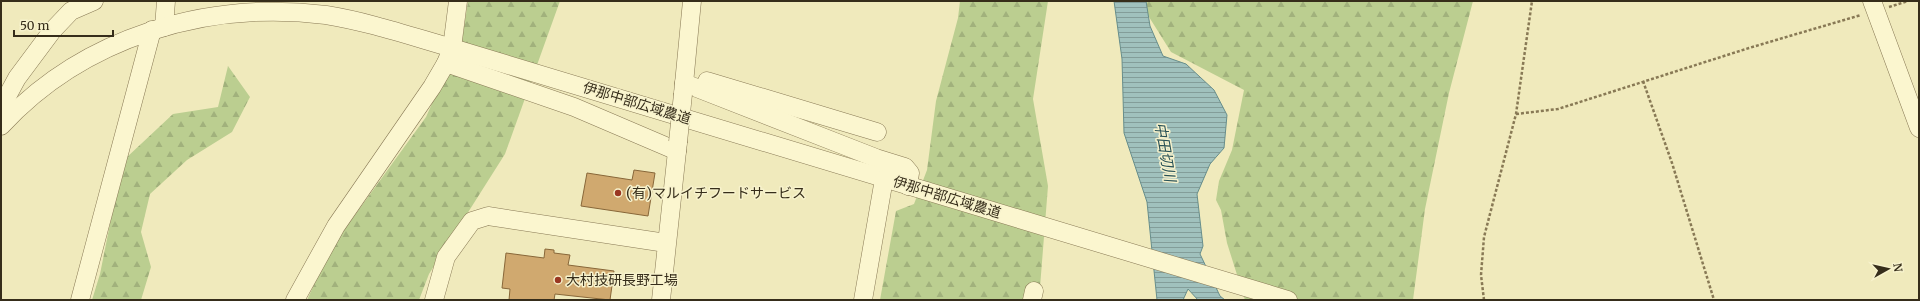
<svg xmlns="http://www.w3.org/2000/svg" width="1920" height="301" font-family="Merriweather,'Noto Sans JP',serif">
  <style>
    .forest { fill: url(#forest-firs) }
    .water { fill: url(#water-rules); stroke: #678e8c }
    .building { fill: #d0a96f; stroke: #886739 }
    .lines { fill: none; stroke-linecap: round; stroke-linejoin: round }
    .minor-casing { stroke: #887955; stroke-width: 19 }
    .path { stroke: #887955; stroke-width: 2.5; stroke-dasharray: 3 2; stroke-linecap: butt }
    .minor { stroke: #fbf6cf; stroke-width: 18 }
    .minor-bridge-casing { stroke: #887955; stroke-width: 19; stroke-linecap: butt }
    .minor-bridge { stroke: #fbf6cf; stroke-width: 18 }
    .poi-dot { fill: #9a3722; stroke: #f7f2cc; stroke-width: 1.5 }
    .labels { text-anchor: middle; stroke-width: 3; stroke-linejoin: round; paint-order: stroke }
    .street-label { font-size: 14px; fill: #362d1a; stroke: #f7f2cc }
    .poi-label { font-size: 14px; fill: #362d1a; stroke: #f7f2cc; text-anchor: start }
    .water-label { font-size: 15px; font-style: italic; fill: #295257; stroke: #f7f2cc }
  </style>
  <defs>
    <pattern id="forest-firs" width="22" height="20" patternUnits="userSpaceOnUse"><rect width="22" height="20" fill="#bbce90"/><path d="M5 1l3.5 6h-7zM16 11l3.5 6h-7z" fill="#a1b17c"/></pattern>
    <pattern id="water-rules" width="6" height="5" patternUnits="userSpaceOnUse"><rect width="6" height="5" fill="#a0c1bd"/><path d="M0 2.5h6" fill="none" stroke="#839d99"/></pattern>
  </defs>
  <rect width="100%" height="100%" fill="#f0eabc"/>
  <!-- forest -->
  <g class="forest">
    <polygon points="468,1 560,1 505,154 429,274 419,300 307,300 331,248 426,117 463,34"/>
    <polygon points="960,1 1048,1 1033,99 1048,186 1039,300 880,300 896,211 914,204 927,170 936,101 958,18"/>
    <polygon points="1139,1 1473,1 1449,93 1425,209 1413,300 1245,300 1227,243 1221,210 1216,200 1219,181 1232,150 1244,90 1171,52"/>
    <polygon points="228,66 250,97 232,132 187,160 150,194 141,232 151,267 141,300 92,300 100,274 113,209 126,158 173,114 218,107"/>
  </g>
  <!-- water -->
  <polygon class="water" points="1114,1 1146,1 1150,26 1163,56 1186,64 1214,90 1227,115 1224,148 1210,164 1197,194 1203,246 1200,254 1220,296 1225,300 1198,300 1188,289 1183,300 1157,300 1147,202 1124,133 1122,59"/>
  <!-- building -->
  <g class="building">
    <polygon points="634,170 655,173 648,216 581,206 587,173 632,180"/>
    <polygon points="545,249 554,250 554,253 570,255 568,265 614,271 610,300 555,294 554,300 509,300 510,289 502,288 506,253 544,258"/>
  </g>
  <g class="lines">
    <defs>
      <g id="minor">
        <polyline points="1872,1 1919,128"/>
        <polyline points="164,27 166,1"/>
        <polyline points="446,63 574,107 677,151"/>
        <polyline points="707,81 877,132"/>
        <polyline points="684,83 876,158 905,167 910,173 908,186"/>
        <polyline points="683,94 692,1"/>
        <polyline points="1,104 4,102 17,78 52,31 71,11 94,1"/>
        <path d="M1 126C83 37 207 0 326 15 369 22 410 36 452 48L1288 300"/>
        <polyline points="80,300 152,30"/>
        <polyline points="295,300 336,226 432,87 446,63 452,48 458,1"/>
        <polyline points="434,300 446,257 472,221 488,216 666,243"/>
        <polyline points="661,300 678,142"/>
        <polyline points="863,300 884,179"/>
        <polyline points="1032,300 1034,291"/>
      </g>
    </defs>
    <!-- minor casing -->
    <use href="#minor" class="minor-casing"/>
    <!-- path -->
    <g class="path">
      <polyline points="1889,7 1908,1"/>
      <polyline points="1643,81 1672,163 1714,300"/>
      <polyline points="1516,114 1558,109 1749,48 1861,15"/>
      <polyline points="1484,300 1481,275 1484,237 1516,114 1532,1"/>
    </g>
    <!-- minor -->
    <use href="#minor" class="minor"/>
    <defs>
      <polyline id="minor-bridge" points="678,142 683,94"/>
    </defs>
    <!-- minor-bridge casing -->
    <use href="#minor-bridge" class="minor-bridge-casing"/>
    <!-- minor-bridge -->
    <use href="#minor-bridge" class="minor-bridge"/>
  </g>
  <!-- markers -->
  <g class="poi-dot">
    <circle cx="618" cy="193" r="4"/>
    <circle cx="558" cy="280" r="4"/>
  </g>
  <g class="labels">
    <!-- street labels -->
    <g class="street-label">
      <text transform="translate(637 103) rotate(17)" y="5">伊那中部広域農道</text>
      <text transform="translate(947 197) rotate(17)" y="5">伊那中部広域農道</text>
    </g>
    <!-- poi labels -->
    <g class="poi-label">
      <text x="626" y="198">(有)マルイチフードサービス</text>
      <text x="566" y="285">大村技研長野工場</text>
    </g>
    <!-- water labels -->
    <g class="water-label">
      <text transform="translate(1165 152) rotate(80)" y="5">中田切川</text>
    </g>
  </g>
  <!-- border -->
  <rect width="1920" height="301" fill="none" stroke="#362d1a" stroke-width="4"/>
  <!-- north arrow -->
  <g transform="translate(1888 269) rotate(82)" stroke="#f7f2cc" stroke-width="3" paint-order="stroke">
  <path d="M0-3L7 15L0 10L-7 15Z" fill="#362d1a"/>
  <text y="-6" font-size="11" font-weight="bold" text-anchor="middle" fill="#362d1a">N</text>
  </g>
  <!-- scale -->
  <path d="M14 30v6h99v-6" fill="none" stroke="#362d1a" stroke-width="2"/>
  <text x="20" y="30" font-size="12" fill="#362d1a" stroke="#f7f2cc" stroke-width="3" paint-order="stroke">50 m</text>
</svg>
